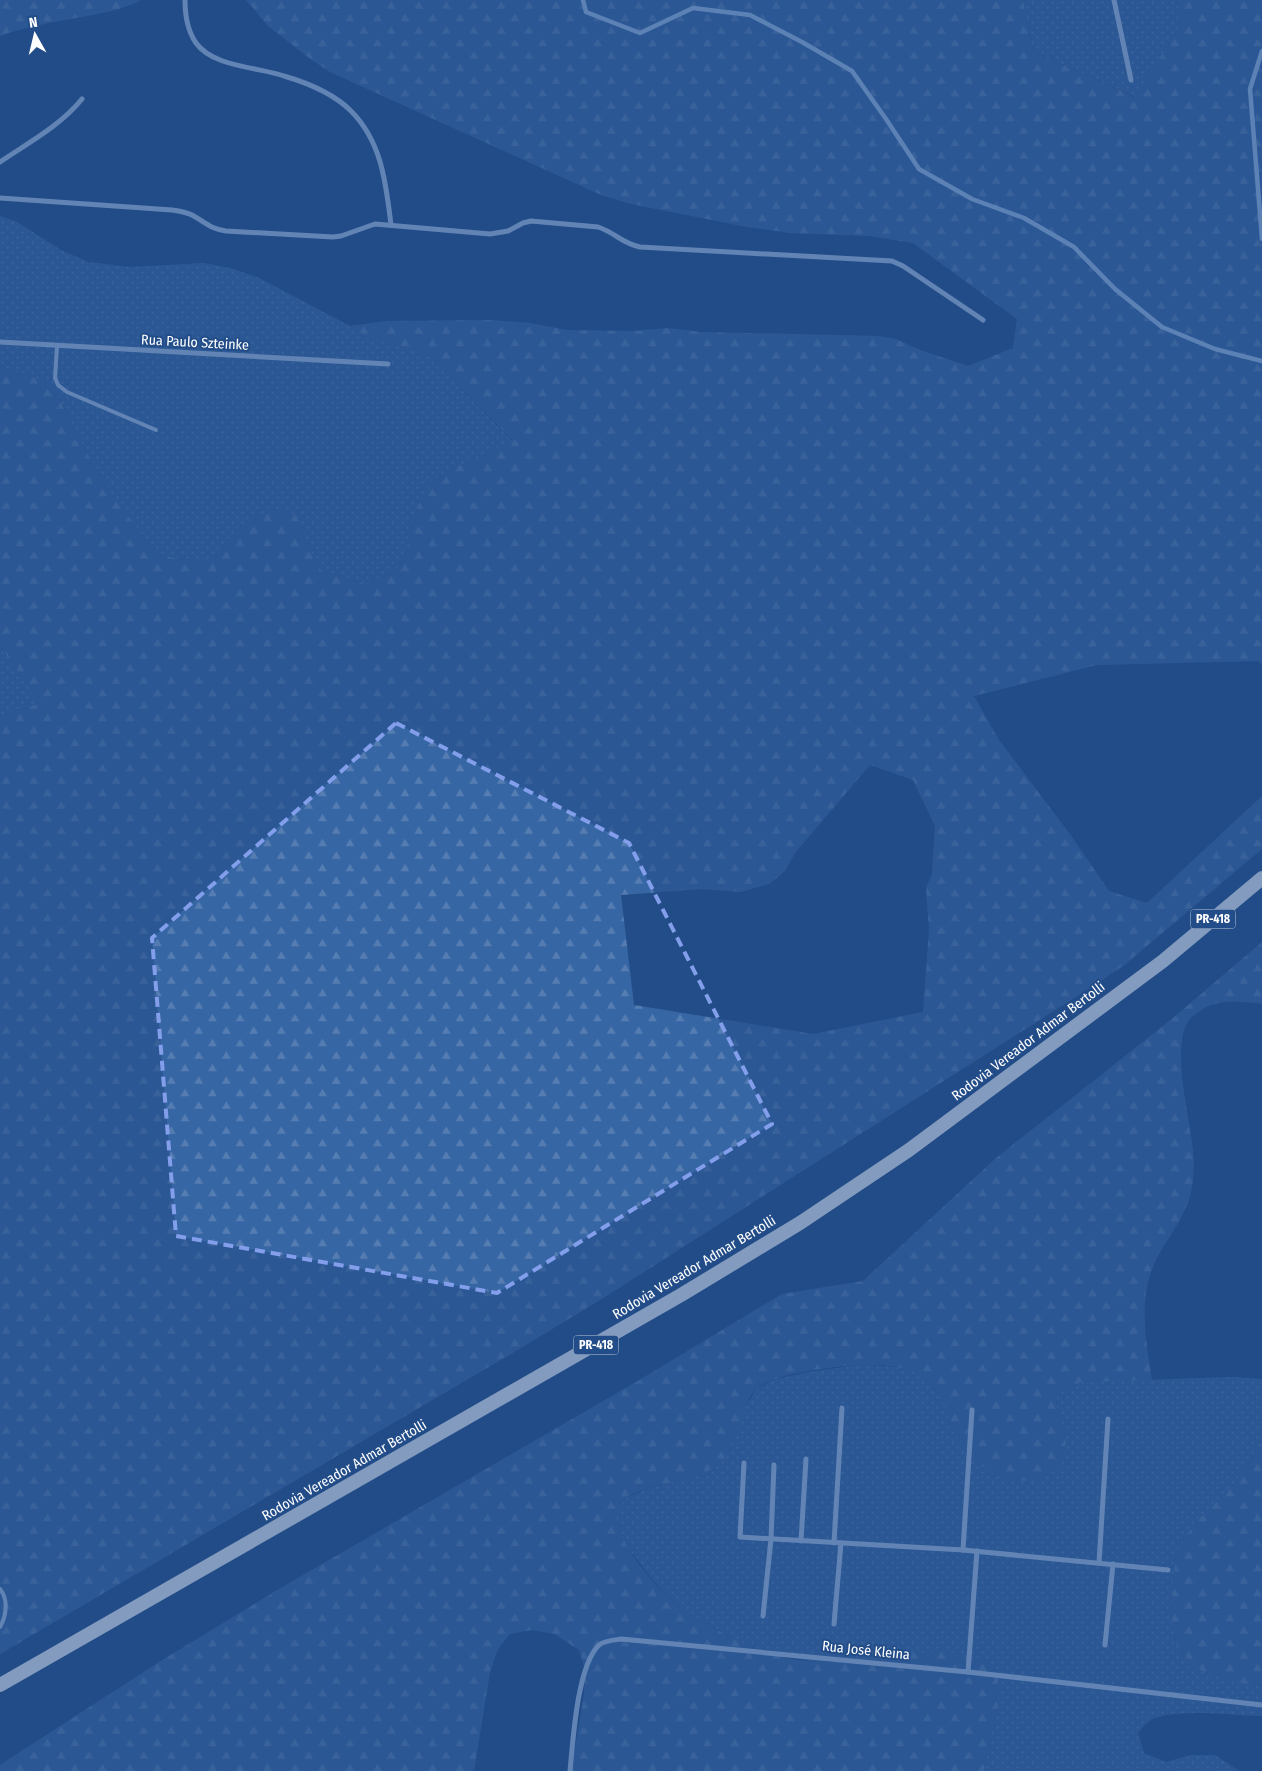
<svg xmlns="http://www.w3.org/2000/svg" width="1262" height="1771" font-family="'Fira Sans Condensed',sans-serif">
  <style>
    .grass { fill: url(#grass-dots) }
    .forest { fill: url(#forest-firs); fill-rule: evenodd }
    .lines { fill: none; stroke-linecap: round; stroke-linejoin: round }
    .stream { stroke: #a3c2ea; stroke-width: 4.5 }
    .service { stroke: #afc8ea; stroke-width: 4 }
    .minor { stroke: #afc8ea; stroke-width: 5 }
    .trunk { stroke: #f9fbfe; stroke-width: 14 }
    .marked { fill: none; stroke: #839eea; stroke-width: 4; stroke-dasharray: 10 6; stroke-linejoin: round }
    .labels { text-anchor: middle; stroke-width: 4; stroke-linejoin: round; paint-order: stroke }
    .shield { fill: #234d88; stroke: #bdcadb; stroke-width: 1 }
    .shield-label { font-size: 12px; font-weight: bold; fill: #fff }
    .street-label { font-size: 14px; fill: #fff; stroke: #234d88 }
  </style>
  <defs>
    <pattern id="grass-dots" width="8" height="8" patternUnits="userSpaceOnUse" patternTransform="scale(1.25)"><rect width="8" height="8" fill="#3766a5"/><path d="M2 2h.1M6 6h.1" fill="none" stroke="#557db2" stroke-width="1.8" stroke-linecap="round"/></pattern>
    <pattern id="forest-firs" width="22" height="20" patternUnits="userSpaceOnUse" patternTransform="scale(1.25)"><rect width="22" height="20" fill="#3766a5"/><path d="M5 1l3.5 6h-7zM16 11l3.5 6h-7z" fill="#557db2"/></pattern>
  </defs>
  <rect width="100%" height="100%" fill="#234d88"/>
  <!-- grass -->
  <g class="grass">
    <polygon points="1023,0 1177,0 1181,25 1135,97 1033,51"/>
    <polygon points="0,216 17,222 61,250 88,262 130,267 204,263 234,269 259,278 350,326 368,338 402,346 431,357 512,441 470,462 451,468 432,482 421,497 412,522 407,547 398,569 365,584 321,570 308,547 297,515 238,528 220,552 205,562 157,555 109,490 73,429 61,401 43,382 16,370 0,367"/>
    <polygon points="0,646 40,703 0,716"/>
    <path d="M858 1365C874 1365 899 1366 914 1371 924 1375 931 1384 937 1393L1066 1442 1056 1403 1058 1392 1082 1382 1232 1377 1262 1379V1439L1244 1471 1233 1485 1174 1638C1177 1643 1179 1650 1183 1655 1195 1673 1241 1683 1262 1687V1716C1232 1715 1179 1708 1152 1719 1147 1722 1142 1728 1138 1733L1144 1753 1166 1762 1191 1755H1215L1239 1771H984L998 1703 848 1661 816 1662 774 1655 744 1644 705 1623 684 1610 665 1594 648 1574 625 1544 617 1528V1508L626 1498 646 1489 696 1476 730 1450 743 1411 756 1389 772 1380 808 1372Z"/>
  </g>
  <!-- forest -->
  <g class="forest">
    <path d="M0 0H141C123 10 102 13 82 17 54 22 27 26 0 36Z"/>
    <path d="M246 0H1023L1033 51 1134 97 1181 25 1177 0H1262V665L1259 661 1097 665 974 696 999 740 1072 837 1109 891 1147 903 1262 796V849L1123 966 1090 988 600 1300 521 1348 0 1654V716L40 703 0 646V367L16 370 43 382 61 402 73 429 109 490 157 555 205 562 220 552 238 528 255 515 286 510 297 515 308 547 321 570 365 584 398 569 407 547 412 522 421 497 432 482 451 468 470 462 512 440 431 357 402 346 368 338 350 326 386 321 491 320 530 323 567 330 634 331 667 328 702 332 879 336 896 339 920 350 968 366 1013 348 1017 319 913 243 869 236 790 233 747 227 631 204 601 195 330 72 309 58 268 26ZM870 765 913 780 935 826 932 874 926 888 929 930 923 1012 813 1034 634 1005 621 895 702 889 740 892 769 884 785 871 795 853Z"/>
    <path d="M1262 942V1004C1240 1001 1215 998 1197 1013 1194 1015 1190 1018 1188 1021 1171 1049 1190 1118 1193 1151 1194 1162 1194 1175 1192 1186 1189 1213 1168 1236 1156 1260 1137 1298 1146 1340 1152 1380L1082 1382 1058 1392 1056 1403 1066 1442 1061 1467C1054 1471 1046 1477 1038 1479 1000 1488 972 1463 955 1433 946 1417 943 1395 929 1382 913 1366 883 1364 861 1365 838 1366 773 1373 756 1389 750 1394 745 1408 742 1416 736 1434 732 1453 717 1465 692 1484 656 1481 629 1496 593 1516 647 1576 665 1594 676 1605 689 1613 702 1621 737 1643 776 1660 818 1662 858 1663 950 1641 981 1660 988 1664 994 1674 998 1679V1703L984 1771H571L584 1694 585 1669 579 1650 554 1634 532 1630 510 1634 498 1649 490 1672 474 1771H0V1765L159 1662 274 1592 641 1379 782 1294 863 1281 996 1158 1173 1018Z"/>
    <path d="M1262 1439V1687C1201 1676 1167 1668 1172 1597 1173 1578 1174 1558 1183 1541 1195 1519 1217 1503 1234 1484 1245 1470 1253 1455 1262 1439Z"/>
  </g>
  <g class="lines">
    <!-- stream -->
    <g class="stream">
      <polyline points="583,0 586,12 640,33 693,8 750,15 802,42 852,71 886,119 919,169 972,199 1024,218 1074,247 1115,289 1162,327 1215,349 1262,361"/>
      <polyline points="1262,51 1250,89 1262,239"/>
    </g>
    <!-- service -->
    <g class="service">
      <polyline points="57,346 55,378 58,385 67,392 156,430"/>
      <path d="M0 1589C9 1600 6 1617 0 1627"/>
    </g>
    <!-- minor -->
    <g class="minor">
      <path d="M185 0C185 16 187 30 196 43 213 67 258 67 284 76 308 83 334 94 351 111 382 142 386 184 391 225"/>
      <polyline points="1114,0 1131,80"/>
      <path d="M0 162C28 143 60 126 82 99"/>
      <path d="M0 198 172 210C179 211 186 212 192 215 205 222 210 229 226 231L333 237 341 236 375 224 490 234 508 231 523 223 531 221 598 227C616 233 621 243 640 247L892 261 903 266 983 320"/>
      <polyline points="0,342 388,364"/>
      <polyline points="744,1463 740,1537 963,1550 1168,1570"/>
      <polyline points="801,1541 806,1459"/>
      <polyline points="834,1543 842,1408"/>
      <polyline points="963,1550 972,1410"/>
      <polyline points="1099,1563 1108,1419"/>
      <polyline points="763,1616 771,1539 774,1465"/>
      <polyline points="834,1624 841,1543"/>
      <polyline points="1105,1645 1113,1564"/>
      <polyline points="968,1672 977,1551"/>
      <path d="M570 1771C573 1741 577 1666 599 1645 603 1641 614 1640 621 1639L968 1672 1262 1705"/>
    </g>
    <!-- trunk -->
    <polyline class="trunk" points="0,1685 681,1295 800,1223 909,1150 1163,961 1262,878"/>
  </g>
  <!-- marked area -->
  <path d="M0 0H1262V1771H0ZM396 723 629 843 772 1124 497 1293 176 1236 152 938Z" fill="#234d88" fill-opacity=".55" fill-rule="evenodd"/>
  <path class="marked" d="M396 723 629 843 772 1124 497 1293 176 1236 152 938Z"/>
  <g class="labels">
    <!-- shield labels -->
    <g class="shield">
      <rect x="1190.5" y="909.5" width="45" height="19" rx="4"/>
      <rect x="573.5" y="1335.5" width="45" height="19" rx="4"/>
    </g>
    <g class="shield-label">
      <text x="1213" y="923">PR-418</text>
      <text x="596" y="1349">PR-418</text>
    </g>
    <!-- street labels -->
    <g class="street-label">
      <text transform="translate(195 342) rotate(3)" y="5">Rua Paulo Szteinke</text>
      <text transform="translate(1028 1041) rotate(-37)" y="5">Rodovia Vereador Admar Bertolli</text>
      <text transform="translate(694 1267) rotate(-31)" y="5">Rodovia Vereador Admar Bertolli</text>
      <text transform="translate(344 1470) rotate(-30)" y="5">Rodovia Vereador Admar Bertolli</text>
      <text transform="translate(866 1650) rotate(6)" y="5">Rua José Kleina</text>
    </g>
  </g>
  <!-- north arrow -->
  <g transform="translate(35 35) rotate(352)" stroke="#234d88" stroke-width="4" paint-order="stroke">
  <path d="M0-4L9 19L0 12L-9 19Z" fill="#ffffff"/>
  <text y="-8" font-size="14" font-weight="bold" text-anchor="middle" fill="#ffffff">N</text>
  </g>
</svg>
